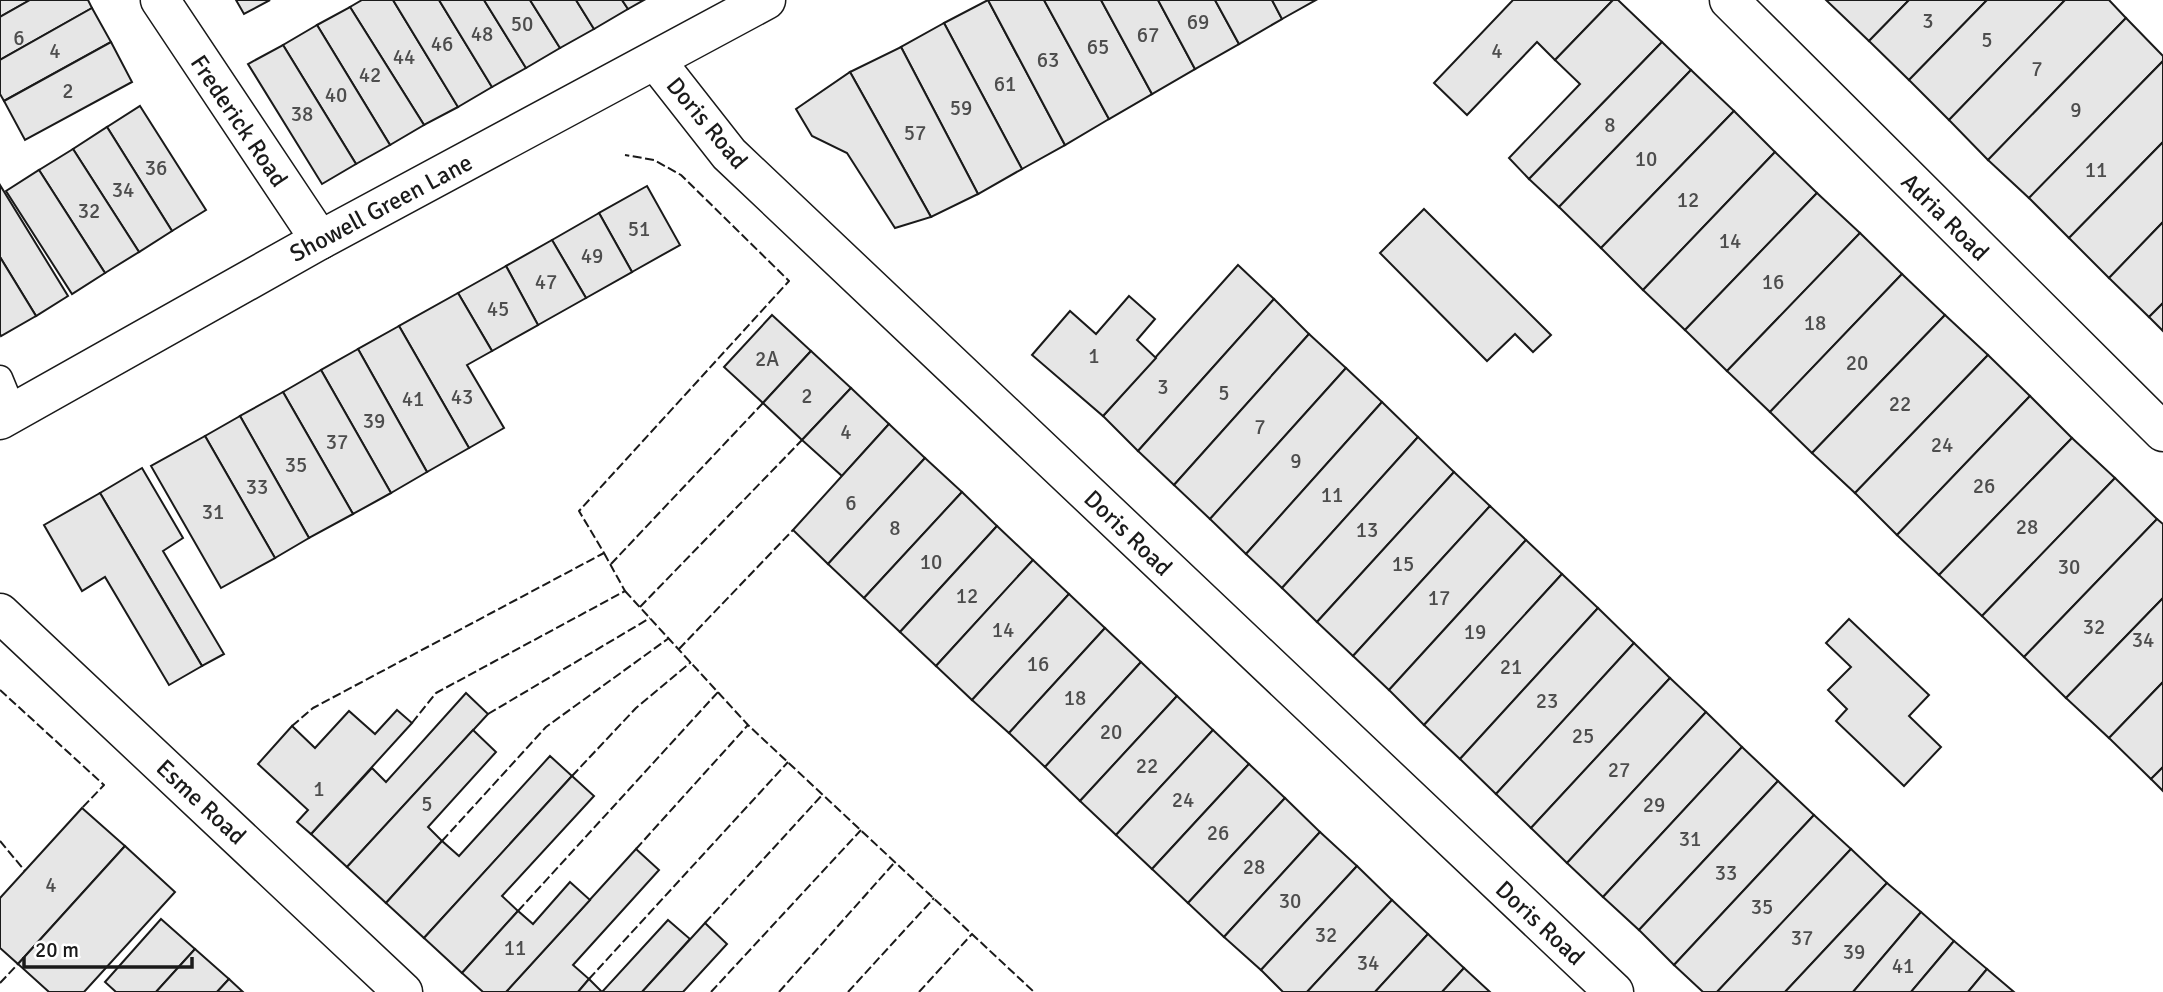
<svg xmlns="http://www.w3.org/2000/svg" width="2163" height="992" font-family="Signika,sans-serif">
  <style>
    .building { fill: #e6e6e6; stroke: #1a1a1a; stroke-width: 2 }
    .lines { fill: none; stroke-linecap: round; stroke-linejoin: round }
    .service-casing { stroke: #1a1a1a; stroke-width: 27 }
    .minor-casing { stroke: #1a1a1a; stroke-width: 41 }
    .tertiary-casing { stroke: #1a1a1a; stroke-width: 41 }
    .service { stroke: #fff; stroke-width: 24 }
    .minor { stroke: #fff; stroke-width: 38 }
    .tertiary { stroke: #fff; stroke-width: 38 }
    .fence { stroke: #1a1a1a; stroke-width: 2; stroke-dasharray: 9 3.5; stroke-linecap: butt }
    .labels { text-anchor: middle; stroke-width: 5; stroke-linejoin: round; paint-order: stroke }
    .number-label { font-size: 21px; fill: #4d4d4d }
    .street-label { font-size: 24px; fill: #1a1a1a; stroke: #fff }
  </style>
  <rect width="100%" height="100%" fill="#fff"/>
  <!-- building -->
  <g class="building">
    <polygon points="0,0 30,0 0,17"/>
    <polygon points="30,0 88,0 92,8 0,60 0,17"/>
    <polygon points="236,0 270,0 244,14"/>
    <polygon points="362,0 393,0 458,107 424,125 350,7"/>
    <polygon points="393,0 439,0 492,87 458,107"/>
    <polygon points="439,0 484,0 526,68 492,87"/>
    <polygon points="484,0 530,0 560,48 526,68"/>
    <polygon points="530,0 576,0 594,29 560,48"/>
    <polygon points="576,0 622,0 628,9 594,29"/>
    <polygon points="622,0 644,0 628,9"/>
    <polygon points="988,0 1065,145 1022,169 944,23"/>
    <polygon points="988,0 1044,0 1109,119 1065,145"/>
    <polygon points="1044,0 1101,0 1152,94 1109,119"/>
    <polygon points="1101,0 1158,0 1195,69 1152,94"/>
    <polygon points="1158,0 1215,0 1239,44 1195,69"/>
    <polygon points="1215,0 1272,0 1282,19 1239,44"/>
    <polygon points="1272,0 1316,0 1282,19"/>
    <polygon points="1513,0 1613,0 1555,60 1537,42 1467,115 1434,83"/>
    <polygon points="1613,0 1618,0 1662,42 1529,179 1509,158 1580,84 1555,60"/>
    <polygon points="1826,0 1909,0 1869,41"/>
    <polygon points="1909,0 1987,0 1909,80 1869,41"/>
    <polygon points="1987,0 2065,0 1949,120 1909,80"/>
    <polygon points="2065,0 2109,0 2126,18 1988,160 1949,120"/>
    <polygon points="350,7 424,125 390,145 317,25"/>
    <polygon points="92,8 111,42 4,101 0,94 0,60"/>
    <polygon points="2126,18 2163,56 2163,61 2029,198 1988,160"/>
    <polygon points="944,23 1022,169 978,194 901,47"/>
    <polygon points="317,25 390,145 356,164 283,45"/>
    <polygon points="111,42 132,82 25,140 4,101"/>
    <polygon points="1662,42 1691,70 1559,207 1529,179"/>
    <polygon points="283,45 356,164 322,184 248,64"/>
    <polygon points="901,47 978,194 931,217 850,72"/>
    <polygon points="2163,61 2163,142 2069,238 2029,198"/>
    <polygon points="1691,70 1734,111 1601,248 1559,207"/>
    <polygon points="850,72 931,217 895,228 847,153 812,136 796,109"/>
    <polygon points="140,106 206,210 172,231 107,127"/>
    <polygon points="1734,111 1775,152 1643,290 1601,248"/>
    <polygon points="107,127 172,231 139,252 73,149"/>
    <polygon points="2163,142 2163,222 2109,278 2069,238"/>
    <polygon points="73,149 139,252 105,273 39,170"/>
    <polygon points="1775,152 1817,193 1685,330 1643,290"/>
    <polygon points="39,170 105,273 72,294 6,191"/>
    <polygon points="0,185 68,296 36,316 0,257"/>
    <polygon points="647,186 680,245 632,272 599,213"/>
    <polygon points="1817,193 1860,233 1727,371 1685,330"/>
    <polygon points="1424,209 1551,335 1533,352 1515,334 1487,361 1380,253"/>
    <polygon points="599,213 632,272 586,298 552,240"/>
    <polygon points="2163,222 2163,303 2149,317 2109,278"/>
    <polygon points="1860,233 1902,274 1770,412 1727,371"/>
    <polygon points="552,240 586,298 538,325 506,266"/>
    <polygon points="0,257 36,316 1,336 0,334"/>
    <polygon points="1238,265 1274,299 1138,451 1103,416"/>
    <polygon points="506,266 538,325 492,351 458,293"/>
    <polygon points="1902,274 1945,315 1812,453 1770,412"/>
    <polygon points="458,293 492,351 467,365 504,428 469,448 399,326"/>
    <polygon points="1129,296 1155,319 1137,340 1156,358 1103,416 1032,355 1070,311 1096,334"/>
    <polygon points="1274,299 1309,334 1174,485 1138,451"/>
    <polygon points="2163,303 2163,331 2149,317"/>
    <polygon points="772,315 811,351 763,403 724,367"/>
    <polygon points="1945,315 1988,355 1855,493 1812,453"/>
    <polygon points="399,326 469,448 427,472 358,349"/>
    <polygon points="1309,334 1346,368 1210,519 1174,485"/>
    <polygon points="358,349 427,472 391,493 321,370"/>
    <polygon points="811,351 851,388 802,440 763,403"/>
    <polygon points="1988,355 2030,396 1897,535 1855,493"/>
    <polygon points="1346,368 1382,402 1246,554 1210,519"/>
    <polygon points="321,370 391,493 353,514 283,392"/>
    <polygon points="851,388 889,424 842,476 802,440"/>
    <polygon points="283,392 353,514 309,538 240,416"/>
    <polygon points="2030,396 2072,438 1939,575 1897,535"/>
    <polygon points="1382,402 1418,437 1282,588 1246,554"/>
    <polygon points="240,416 309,538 275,558 205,436"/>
    <polygon points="889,424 925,458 828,564 793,530"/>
    <polygon points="205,436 275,558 221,588 151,466"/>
    <polygon points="1418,437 1454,472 1317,622 1282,588"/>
    <polygon points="2072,438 2115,478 1982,616 1939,575"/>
    <polygon points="925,458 962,492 864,598 828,564"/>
    <polygon points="142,468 183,538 163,551 224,654 202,666 100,493"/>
    <polygon points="1454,472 1490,506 1353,656 1317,622"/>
    <polygon points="2115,478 2157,519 2024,657 1982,616"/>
    <polygon points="962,492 997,526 900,632 864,598"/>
    <polygon points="100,493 202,666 169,685 105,577 82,591 44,525"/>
    <polygon points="1490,506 1526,540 1389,690 1353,656"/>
    <polygon points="2157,519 2163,524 2163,598 2066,698 2024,657"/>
    <polygon points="997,526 1033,560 936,666 900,632"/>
    <polygon points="1526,540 1562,574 1424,725 1389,690"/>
    <polygon points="1033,560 1069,594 972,700 936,666"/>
    <polygon points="1562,574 1598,608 1460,759 1424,725"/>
    <polygon points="1069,594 1105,628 1009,733 972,700"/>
    <polygon points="2163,598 2163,682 2109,738 2066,698"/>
    <polygon points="1598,608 1634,643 1496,794 1460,759"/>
    <polygon points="1849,619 1929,695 1909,716 1941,747 1904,786 1836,721 1847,709 1828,690 1851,667 1826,643"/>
    <polygon points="1105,628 1141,662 1045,767 1009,733"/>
    <polygon points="1634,643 1670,678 1531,828 1496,794"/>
    <polygon points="1141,662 1177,696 1080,801 1045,767"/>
    <polygon points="1670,678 1706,712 1567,863 1531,828"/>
    <polygon points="2163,682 2163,767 2151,779 2109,738"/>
    <polygon points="466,693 488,714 347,867 311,834 372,768 386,782"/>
    <polygon points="1177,696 1213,730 1116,835 1080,801"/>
    <polygon points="397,710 412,723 311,834 297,822 308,810 258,764 292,726 315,748 349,711 375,734"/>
    <polygon points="1706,712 1742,747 1603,897 1567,863"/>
    <polygon points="473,730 496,752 428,827 442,841 386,903 347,867"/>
    <polygon points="1213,730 1249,764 1152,869 1116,835"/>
    <polygon points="1742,747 1778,781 1639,930 1603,897"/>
    <polygon points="550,756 572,776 424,938 386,903 442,841 459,856"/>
    <polygon points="1249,764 1285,798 1188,903 1152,869"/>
    <polygon points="2163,767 2163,791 2151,779"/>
    <polygon points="572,776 594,796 502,896 518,911 462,973 424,938"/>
    <polygon points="1778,781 1814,815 1674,965 1639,930"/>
    <polygon points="1285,798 1320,832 1224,937 1188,903"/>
    <polygon points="82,808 125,846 18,964 0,948 0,898"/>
    <polygon points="1814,815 1851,849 1717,992 1703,992 1674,965"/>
    <polygon points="1320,832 1357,866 1261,970 1224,937"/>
    <polygon points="125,846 175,892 84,992 49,992 18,964"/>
    <polygon points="636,849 659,870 573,965 589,979 578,992 506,992"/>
    <polygon points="1851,849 1887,883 1785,992 1717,992"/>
    <polygon points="1357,866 1392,900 1307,992 1283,992 1261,970"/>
    <polygon points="570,882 590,900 506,992 483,992 462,973 518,911 533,924"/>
    <polygon points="1887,883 1921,912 1853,992 1785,992"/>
    <polygon points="1392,900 1428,934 1375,992 1307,992"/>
    <polygon points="1921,912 1954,941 1911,992 1853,992"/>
    <polygon points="161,919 195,949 156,992 116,992 105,982"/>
    <polygon points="668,920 690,939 642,992 602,992"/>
    <polygon points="705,923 727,944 683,992 642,992"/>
    <polygon points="1428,934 1464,968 1442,992 1375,992"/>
    <polygon points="1954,941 1987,969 1968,992 1911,992"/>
    <polygon points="195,949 229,979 217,992 156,992"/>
    <polygon points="1464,968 1490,992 1442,992"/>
    <polygon points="1987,969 2014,992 1968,992"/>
    <polygon points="229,979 243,992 217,992"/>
    <polygon points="589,979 602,992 578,992"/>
  </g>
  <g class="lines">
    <defs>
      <polyline id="service" points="0,378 14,412"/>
      <g id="minor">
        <polyline points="160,0 320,240"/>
        <polyline points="1729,0 2163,432"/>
        <polyline points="656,61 729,154 1614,992"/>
        <polyline points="0,613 403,992"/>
      </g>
      <polyline id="tertiary" points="0,420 320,240 766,0"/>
    </defs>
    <!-- service casing -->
    <use href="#service" class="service-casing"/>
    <!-- minor casing -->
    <use href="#minor" class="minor-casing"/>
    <!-- tertiary casing -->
    <use href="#tertiary" class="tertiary-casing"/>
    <!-- service -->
    <use href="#service" class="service"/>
    <!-- minor -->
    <use href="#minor" class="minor"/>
    <!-- tertiary -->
    <use href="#tertiary" class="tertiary"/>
    <!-- fence -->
    <g class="fence">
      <polyline points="611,564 763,403"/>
      <polyline points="625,591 748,725 1034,992"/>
      <polyline points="640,607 802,440"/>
      <polyline points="679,649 793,530"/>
      <polyline points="0,690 104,785 82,808"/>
      <polyline points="488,714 650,618"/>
      <polyline points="412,723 436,693 625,591 604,553"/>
      <polyline points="292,726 313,708 604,553 579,511 789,281 681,175 654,160 625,155"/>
      <polyline points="572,776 636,708 691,662"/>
      <polyline points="0,841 25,871"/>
      <polyline points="442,841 546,727 669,638"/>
      <polyline points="636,849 748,725"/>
      <polyline points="518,911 718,692"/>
      <polyline points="705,923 823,794"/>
      <polyline points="589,979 788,762"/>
      <polyline points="0,983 18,964"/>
      <polyline points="711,992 861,830"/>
      <polyline points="779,992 895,862"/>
      <polyline points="848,992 934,898"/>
      <polyline points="919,992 972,934"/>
    </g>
  </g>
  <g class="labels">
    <!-- number labels -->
    <g class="number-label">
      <text x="1928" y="28">3</text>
      <text x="1198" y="29">69</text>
      <text x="522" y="31">50</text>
      <text x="482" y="41">48</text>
      <text x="1148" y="42">67</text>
      <text x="19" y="45">6</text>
      <text x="1987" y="47">5</text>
      <text x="442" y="51">46</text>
      <text x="1098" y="54">65</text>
      <text x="55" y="58">4</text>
      <text x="1497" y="58">4</text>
      <text x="404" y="64">44</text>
      <text x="1048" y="67">63</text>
      <text x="2037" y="76">7</text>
      <text x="370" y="82">42</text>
      <text x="1005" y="91">61</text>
      <text x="68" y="98">2</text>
      <text x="336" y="102">40</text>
      <text x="961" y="115">59</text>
      <text x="2076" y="117">9</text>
      <text x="302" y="121">38</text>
      <text x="1610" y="132">8</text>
      <text x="915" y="140">57</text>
      <text x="1646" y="166">10</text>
      <text x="156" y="175">36</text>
      <text x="2096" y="177">11</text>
      <text x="123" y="197">34</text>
      <text x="1688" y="207">12</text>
      <text x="89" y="218">32</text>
      <text x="639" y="236">51</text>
      <text x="1730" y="248">14</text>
      <text x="592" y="263">49</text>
      <text x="546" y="289">47</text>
      <text x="1773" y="289">16</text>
      <text x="498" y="316">45</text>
      <text x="1815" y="330">18</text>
      <text x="1094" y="363">1</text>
      <text x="767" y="366">2A</text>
      <text x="1857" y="370">20</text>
      <text x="1163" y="394">3</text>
      <text x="1224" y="400">5</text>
      <text x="807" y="403">2</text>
      <text x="462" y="404">43</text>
      <text x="413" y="406">41</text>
      <text x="1900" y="411">22</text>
      <text x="374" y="428">39</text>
      <text x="1260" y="434">7</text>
      <text x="846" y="439">4</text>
      <text x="337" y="449">37</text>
      <text x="1942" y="452">24</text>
      <text x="1296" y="468">9</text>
      <text x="296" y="472">35</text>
      <text x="1984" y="493">26</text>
      <text x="257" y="494">33</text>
      <text x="1332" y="502">11</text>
      <text x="851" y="510">6</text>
      <text x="213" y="519">31</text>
      <text x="2027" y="534">28</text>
      <text x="895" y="535">8</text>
      <text x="1367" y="537">13</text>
      <text x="931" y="569">10</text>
      <text x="1403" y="571">15</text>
      <text x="2069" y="574">30</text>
      <text x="967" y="603">12</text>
      <text x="1439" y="605">17</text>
      <text x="2094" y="634">32</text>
      <text x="1003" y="637">14</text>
      <text x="1475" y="639">19</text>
      <text x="2143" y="647">34</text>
      <text x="1038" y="671">16</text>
      <text x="1511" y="674">21</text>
      <text x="1075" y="705">18</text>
      <text x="1547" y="708">23</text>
      <text x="1111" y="739">20</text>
      <text x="1583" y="743">25</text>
      <text x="1147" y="773">22</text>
      <text x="1619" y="777">27</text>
      <text x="319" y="796">1</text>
      <text x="1183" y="807">24</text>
      <text x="427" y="811">5</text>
      <text x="1654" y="812">29</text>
      <text x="1218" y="840">26</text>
      <text x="1690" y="846">31</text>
      <text x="1254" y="874">28</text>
      <text x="1726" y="880">33</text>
      <text x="51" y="892">4</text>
      <text x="1290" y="908">30</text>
      <text x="1762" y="914">35</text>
      <text x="1326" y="942">32</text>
      <text x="1802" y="945">37</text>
      <text x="515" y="955">11</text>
      <text x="1854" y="959">39</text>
      <text x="1368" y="970">34</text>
      <text x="1903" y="973">41</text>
    </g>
    <!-- street labels -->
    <g class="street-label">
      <text transform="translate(239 121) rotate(56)" y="8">Frederick Road</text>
      <text transform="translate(707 123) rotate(50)" y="8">Doris Road</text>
      <text transform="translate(381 208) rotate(-28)" y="8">Showell Green Lane</text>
      <text transform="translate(1945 217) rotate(45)" y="8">Adria Road</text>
      <text transform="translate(1128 533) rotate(44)" y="8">Doris Road</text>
      <text transform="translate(201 802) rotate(43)" y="8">Esme Road</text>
      <text transform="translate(1540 923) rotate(43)" y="8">Doris Road</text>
    </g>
  </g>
  <!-- scale -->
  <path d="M24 957v10h168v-10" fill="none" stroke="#1a1a1a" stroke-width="3.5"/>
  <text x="35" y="957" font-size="21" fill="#1a1a1a" stroke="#ffffff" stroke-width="5" paint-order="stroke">20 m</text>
</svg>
